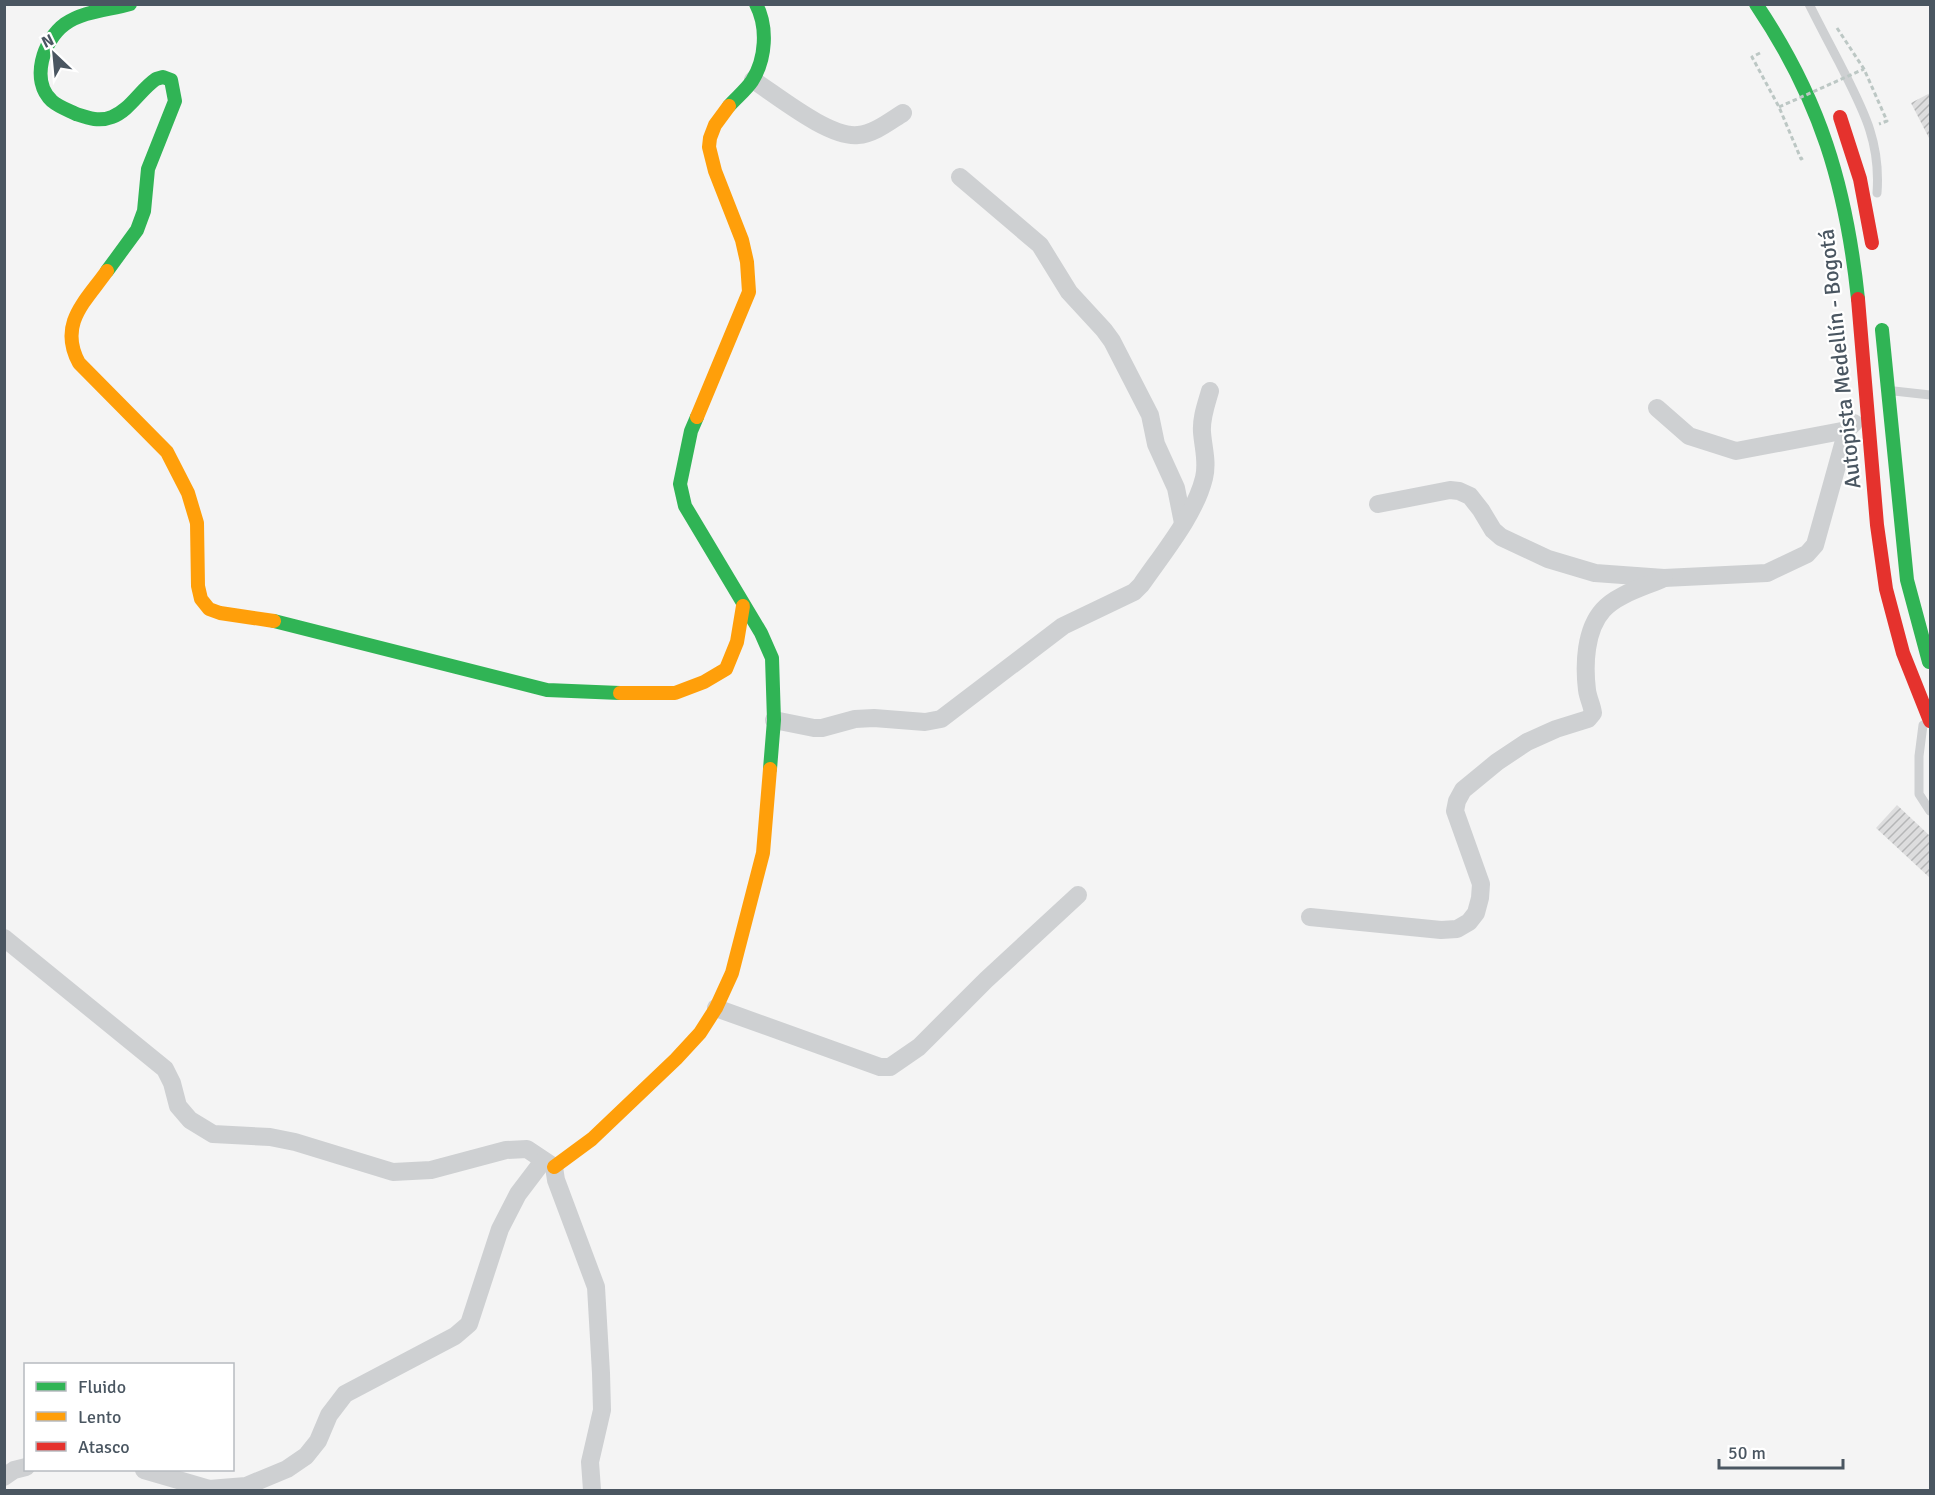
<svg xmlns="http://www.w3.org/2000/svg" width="1935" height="1495" font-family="Signika,sans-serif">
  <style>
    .building { fill: url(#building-hatch) }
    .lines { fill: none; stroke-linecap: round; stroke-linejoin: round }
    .path { stroke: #bcc7c4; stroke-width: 3; stroke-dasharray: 4.5 3; stroke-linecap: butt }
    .lane { stroke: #ced0d2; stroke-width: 9 }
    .street { stroke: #ced0d2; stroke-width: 18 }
    .fast { stroke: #30b455; stroke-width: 14 }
    .slow { stroke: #ff9f0a; stroke-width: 14 }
    .jam { stroke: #e5322d; stroke-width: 14 }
    .path-bridge { stroke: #bcc7c4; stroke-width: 3; stroke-dasharray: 4.5 3; stroke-linecap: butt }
    .labels { text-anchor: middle; stroke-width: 4.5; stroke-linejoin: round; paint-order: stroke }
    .street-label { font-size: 22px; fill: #4a5661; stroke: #fff }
  </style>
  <defs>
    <pattern id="building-hatch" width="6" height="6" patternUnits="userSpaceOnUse" patternTransform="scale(1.5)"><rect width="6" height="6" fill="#ddddde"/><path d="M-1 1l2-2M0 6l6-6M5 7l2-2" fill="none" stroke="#b5b6b7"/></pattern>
  </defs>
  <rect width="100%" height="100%" fill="#f4f4f4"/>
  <!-- building -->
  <g class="building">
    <polygon points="1930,93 1930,140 1911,103"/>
    <polygon points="1897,805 1930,836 1930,878 1876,828"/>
  </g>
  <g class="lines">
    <!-- path -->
    <g class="path">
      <polyline points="1837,28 1864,69 1887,121 1879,124"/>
      <polyline points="1760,53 1752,57 1779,107 1801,159 1805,157"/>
    </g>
    <!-- lane -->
    <g class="lane">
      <path d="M1809 4C1819 24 1829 43 1839 62 1862 108 1881 140 1877 193"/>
      <polyline points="1894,391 1930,395"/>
      <polyline points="1923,725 1919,756 1919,794 1930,811"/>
    </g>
    <!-- street -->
    <g class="street">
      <path d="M753 80C778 96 829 138 858 135 874 134 890 121 903 113"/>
      <polyline points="960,177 1040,245 1069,292 1104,330 1112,341 1150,415 1156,444 1176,488 1183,523"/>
      <polyline points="1657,408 1689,436 1736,451 1847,430 1854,423"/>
      <polyline points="1378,504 1450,490 1459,491 1470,496 1481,510 1493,530 1501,537 1548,559 1595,573 1664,578 1767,573 1807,554 1815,545 1847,430"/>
      <path d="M774 720 814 728H822L855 719 874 718 925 722 941 719 1063 626 1134 592 1141 585C1163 553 1195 515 1204 478 1208 462 1203 447 1202 432 1201 418 1206 405 1210 391"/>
      <path d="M1310 917 1441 930 1457 929 1469 922 1476 913 1480 898 1481 884 1455 811 1457 801 1463 790 1497 762 1527 742 1556 729 1588 719 1593 713C1592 705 1588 698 1587 690 1584 665 1585 630 1603 610 1617 594 1645 587 1664 578"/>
      <polyline points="4,938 165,1069 172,1083 178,1106 190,1120 213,1134 270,1137 295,1142 393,1172 431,1170 506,1150 527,1149 554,1167 556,1180 596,1287 601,1373 602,1410 590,1462 592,1490"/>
      <polyline points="716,1008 880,1067 890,1067 919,1047 986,980 1078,895"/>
      <polyline points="144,1470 209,1489 246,1486 287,1469 306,1456 318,1441 329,1415 345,1394 455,1336 469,1324 500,1229 518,1194 543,1161"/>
      <polyline points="4,1477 14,1470 26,1467"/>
    </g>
    <!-- fast -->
    <g class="fast">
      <path d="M1756 4C1820 99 1846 185 1858 299"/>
      <path d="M729 106C736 98 746 90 752 81 766 59 768 27 756 4"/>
      <path d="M107 271 137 230 144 211 148 169 175 101 171 80 163 77 156 79C140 90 130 110 112 117 99 122 88 118 76 114 68 110 59 107 52 101 30 81 43 40 65 24 83 11 109 10 130 4"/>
      <polyline points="1882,330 1907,580 1929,662"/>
      <polyline points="697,417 691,431 680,484 685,506 761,633 772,658 774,720 770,769"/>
      <polyline points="274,621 547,690 620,693"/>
    </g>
    <!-- slow -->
    <g class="slow">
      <path d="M107 271C85 302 58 324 79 363L167 452 188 493 197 523 198 586 201 599 209 609 220 613 274 621"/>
      <polyline points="697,417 749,292 747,262 742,240 715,171 709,147 710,138 715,125 729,106"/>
      <polyline points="620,693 675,693 704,682 726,669 737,642 743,606"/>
      <polyline points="554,1167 592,1139 676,1059 700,1033 716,1008 732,973 763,853 770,769"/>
    </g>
    <!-- jam -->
    <g class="jam">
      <polyline points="1840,117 1860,179 1872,243"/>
      <polyline points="1858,299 1877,525 1886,589 1903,653 1930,721"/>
    </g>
    <!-- path-bridge -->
    <polyline class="path-bridge" points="1779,107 1864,69"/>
  </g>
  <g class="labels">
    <!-- street labels -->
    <g class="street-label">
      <text transform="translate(1839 359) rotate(-96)" y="8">Autopista Medellín - Bogotá</text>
    </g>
  </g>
  <!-- border -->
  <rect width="1935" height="1495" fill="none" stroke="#4a5661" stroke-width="12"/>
  <!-- legend -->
  <rect x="24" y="1363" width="210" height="108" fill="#ffffff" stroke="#b7bbc0" stroke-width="1.5"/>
  <rect x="36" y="1382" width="30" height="9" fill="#30b455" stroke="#b7bbc0" stroke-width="1.5"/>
  <text x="78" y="1393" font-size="18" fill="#4a5661">Fluido</text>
  <rect x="36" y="1412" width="30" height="9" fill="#ff9f0a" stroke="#b7bbc0" stroke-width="1.5"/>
  <text x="78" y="1423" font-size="18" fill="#4a5661">Lento</text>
  <rect x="36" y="1442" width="30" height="9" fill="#e5322d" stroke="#b7bbc0" stroke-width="1.5"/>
  <text x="78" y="1453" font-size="18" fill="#4a5661">Atasco</text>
  <!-- north arrow -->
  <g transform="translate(54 54) rotate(334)" stroke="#ffffff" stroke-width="4.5" paint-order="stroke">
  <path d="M0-4.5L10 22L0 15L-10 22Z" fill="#4a5661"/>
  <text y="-9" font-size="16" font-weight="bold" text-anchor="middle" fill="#4a5661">N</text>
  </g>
  <!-- scale -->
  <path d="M1719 1459v9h124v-9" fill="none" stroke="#4a5661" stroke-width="3"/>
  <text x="1728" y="1459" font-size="18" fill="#4a5661" stroke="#ffffff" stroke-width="4.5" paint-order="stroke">50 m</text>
</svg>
